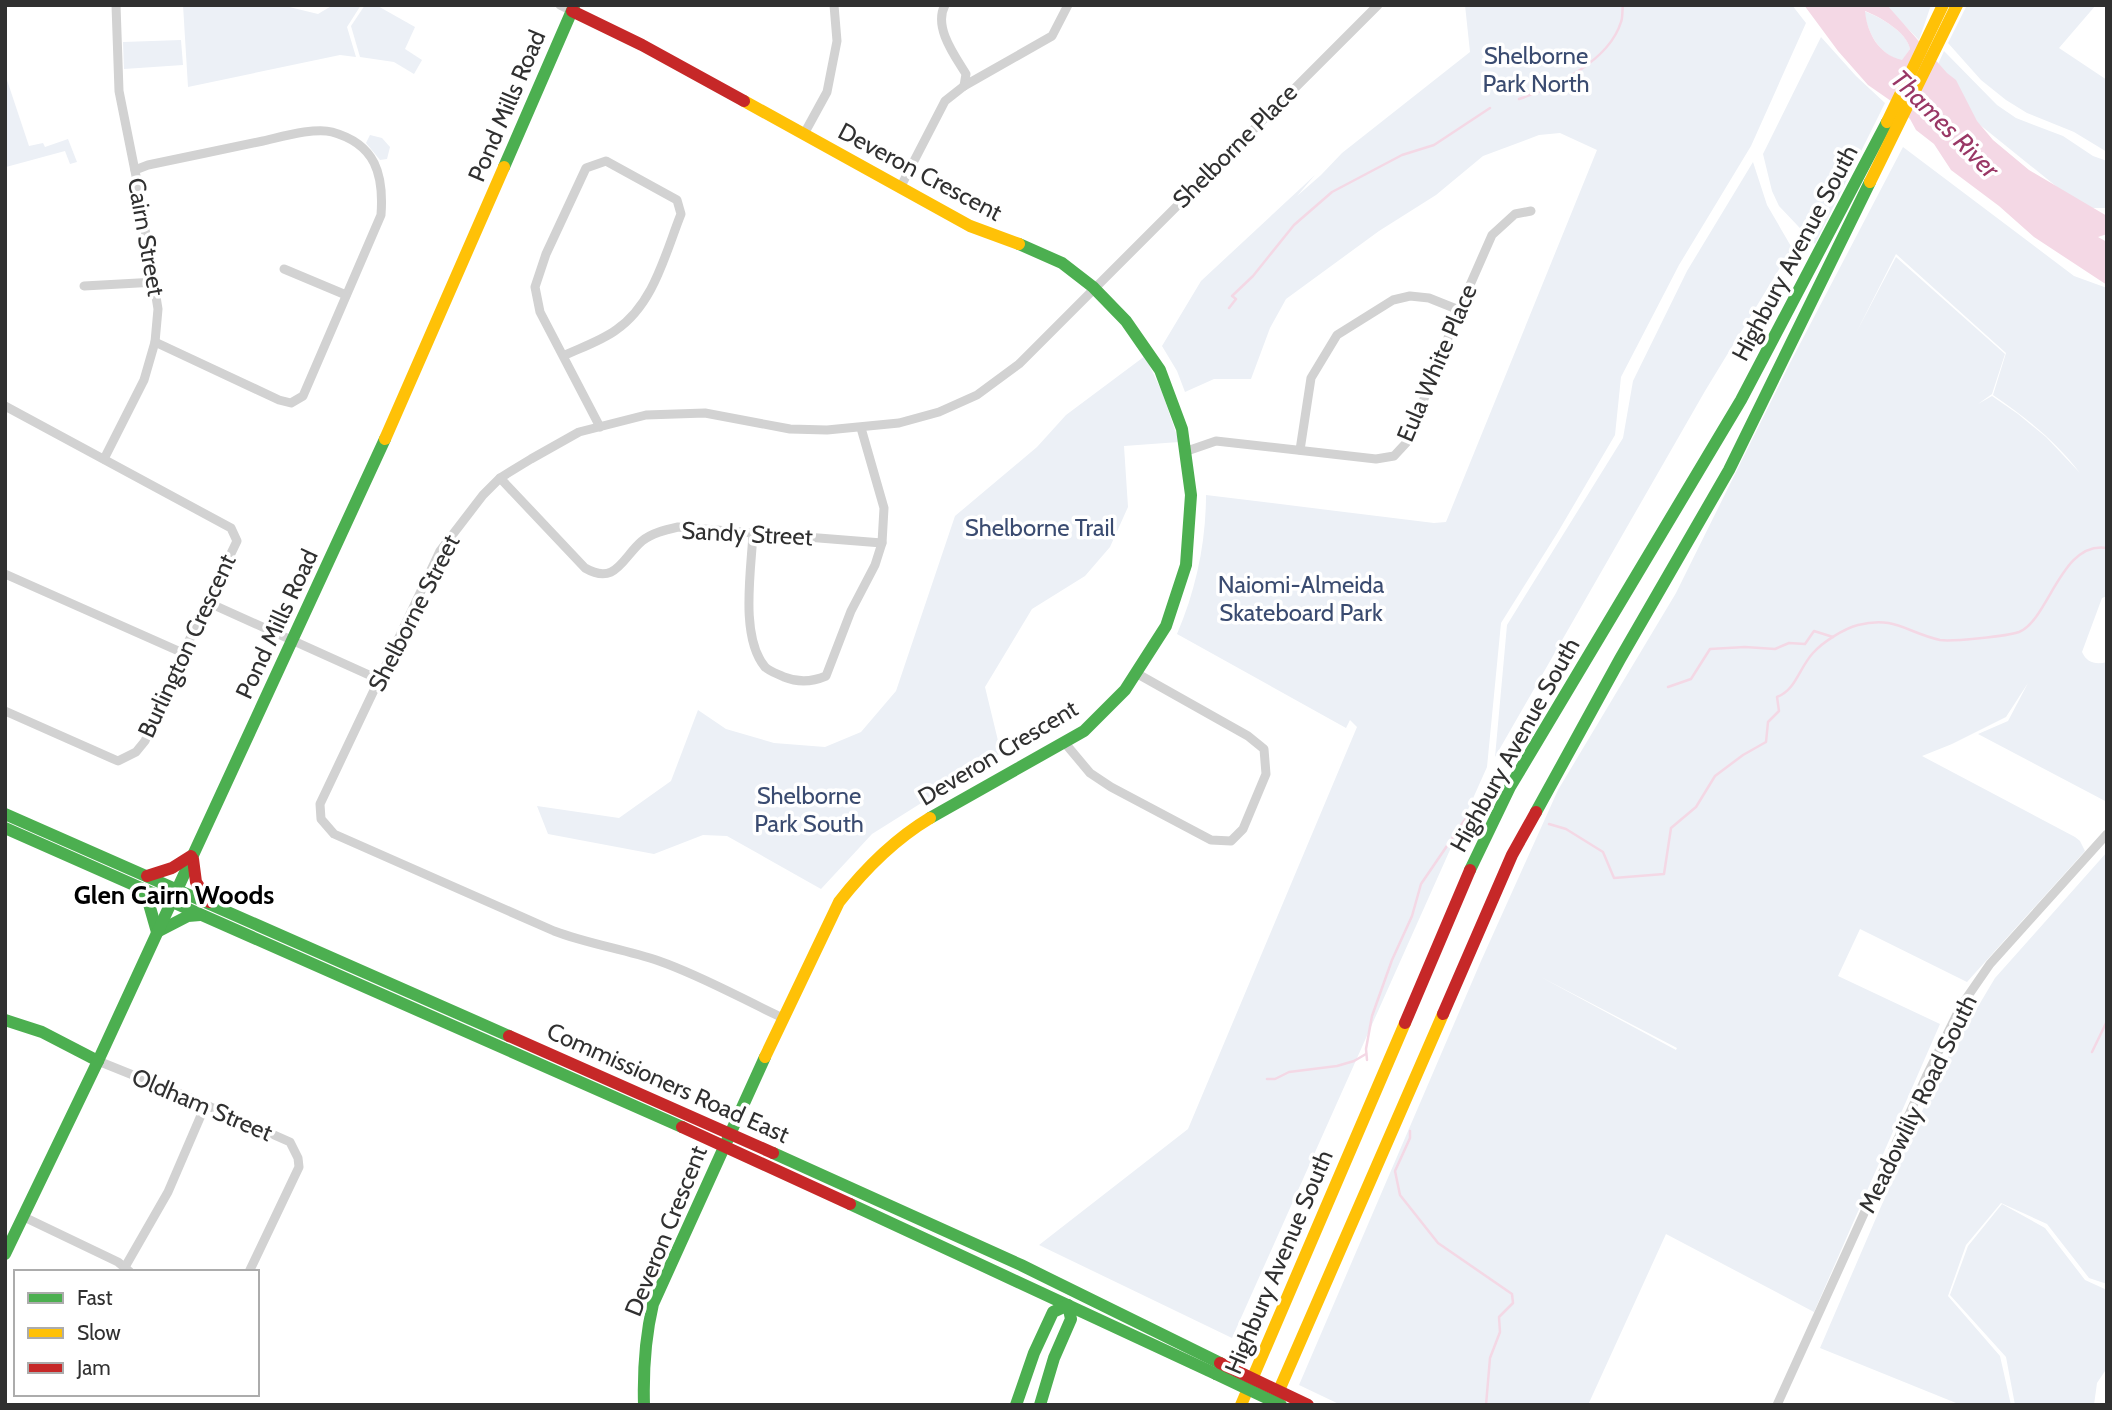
<svg xmlns="http://www.w3.org/2000/svg" width="2112" height="1410" font-family="Cabin,sans-serif">
  <style>
    .green { fill: #ecf0f6; fill-rule: evenodd }
    .water { fill: #f4d8e5; fill-rule: evenodd }
    .lines { fill: none; stroke-linecap: round; stroke-linejoin: round }
    .stream { stroke: #f4d8e5; stroke-width: 2.5 }
    .street { stroke: #d2d2d2; stroke-width: 9 }
    .fast { stroke: #4caf50; stroke-width: 12 }
    .slow { stroke: #ffc107; stroke-width: 12 }
    .jam { stroke: #c62828; stroke-width: 12 }
    .fast-bridge { stroke: #4caf50; stroke-width: 12 }
    .jam-bridge { stroke: #c62828; stroke-width: 12 }
    .labels { text-anchor: middle; stroke-width: 7; stroke-linejoin: round; paint-order: stroke }
    .park-label { font-size: 24px; fill: #3a4b70; stroke: #fff }
    .street-label { font-size: 24px; fill: #303030; stroke: #fff }
    .water-label { font-size: 26px; font-style: italic; fill: #993765; stroke: #fff }
    .neighbourhood-label { font-size: 26px; font-weight: bold; fill: #000; stroke: #fff }
  </style>
  <rect width="100%" height="100%" fill="#fff"/>
  <!-- green -->
  <g class="green">
    <polygon points="183,5 281,5 318,14 333,5 361,5 347,27 356,57 340,55 188,87"/>
    <polygon points="365,5 376,5 415,27 405,49 422,60 414,74 394,62 360,57 351,26"/>
    <path d="M1465 5H1792L1806 23 1751 146 1679 265 1621 377 1615 435 1558 532 1501 623 1487 767 1232 1338 1039 1245 1188 1129 1357 727 1350 720 1346 728 1177 634C1196 590 1206 542 1206 495L1434 523 1446 522 1597 150 1560 133 1539 135 1483 156 1436 195 1379 231 1286 299 1270 328 1251 379H1214L1185 392 1177 371 1162 346 1201 281 1315 175 1297 196 1321 175 1342 153 1470 52Z"/>
    <polygon points="1885,5 1931,5 1919,40"/>
    <polygon points="1967,5 2096,5 2059,48 2107,80 2107,152 2074,132 2027,113 2006,100 1981,80 1948,43"/>
    <path d="M1864 11C1880 17 1907 32 1910 49L1902 61C1878 54 1868 33 1864 11Z"/>
    <polygon points="1821,37 1856,76 1885,103 1815,244 1779,206 1772,191 1763,154"/>
    <polygon points="181,40 183,65 124,69 123,42"/>
    <polygon points="1944,51 1997,105 2016,118 2063,136 2093,156 2107,161 2107,208 2083,208 1964,112 1934,73"/>
    <polygon points="5,74 29,146 43,143 45,147 68,139 77,162 70,164 65,151 6,167"/>
    <polygon points="370,135 382,138 390,147 387,159 380,160 366,143"/>
    <path d="M1903 147 2074 276 2107 288V596L2102 598 2082 652C2087 663 2096 665 2107 662V802L1978 734 2008 721 2028 683 2006 717 1952 744 1922 756 2075 837 2080 841 2085 851 1967 982 1860 929 1838 976 1940 1024 1814 1312 1666 1234 1588 1405H1341L1299 1385 1481 961 1558 790 1676 593 1790 363ZM1896 254 2006 353 1993 395C2025 417 2056 441 2080 473L2046 437 2018 414 1992 396 1978 404 1992 394 2005 354 1896 257 1856 333ZM1539 976 1677 1048 1676 1050Z"/>
    <polygon points="1753,162 1767,205 1792,248 1705,391 1495,757 1507,625 1623,438 1633,381 1687,271"/>
    <polygon points="1145,356 1162,392 1179,442 1124,446 1128,507 1110,547 1085,576 1032,609 985,687 1001,753 872,834 821,889 727,836 703,835 654,854 548,834 537,806 619,818 671,781 698,710 726,729 774,743 825,747 861,732 896,691 955,516 1037,447 1066,415"/>
    <polygon points="2107,852 2107,1284 2089,1278 2047,1224 2001,1203 1966,1245 1948,1296 2000,1356 2011,1405 1961,1405 1820,1348 1939,1072 1995,978"/>
    <polygon points="2002,1204 2045,1228 2085,1280 2107,1290 2107,1368 2097,1383 2094,1405 2015,1405 2006,1357 1950,1295 1968,1246"/>
  </g>
  <!-- water -->
  <path class="water" d="M1804 5H1887L1947 73 1956 80 1977 121 1993 140 2029 170 2107 216V234L2098 237 2107 242V285L2034 237 1999 206 1951 170 1934 144 1916 130 1910 119 1891 101 1868 85 1838 51ZM1865 11C1880 17 1907 32 1910 49L1902 60C1879 55 1867 33 1865 11Z"/>
  <g class="lines">
    <!-- stream -->
    <g class="stream">
      <path d="M1519 99C1555 87 1609 61 1621 22 1623 17 1622 10 1623 5"/>
      <polyline points="1229,308 1236,299 1232,296 1253,276 1294,225 1332,192 1402,155 1434,145 1490,108"/>
      <polyline points="1668,687 1691,679 1710,649 1745,647 1775,649 1789,643 1805,644 1814,631 1833,637"/>
      <path d="M1549 824 1566 829 1603 852 1614 878 1664 874 1671 828 1696 807 1715 776 1743 755 1766 742 1768 722 1779 711 1777 697C1796 690 1799 668 1813 653 1823 642 1843 629 1858 625 1896 616 1905 632 1940 640 1951 642 2008 636 2019 632 2049 620 2061 540 2107 548"/>
      <polyline points="2092,1052 2107,1021"/>
      <polyline points="1367,1060 1366,1049 1372,1016 1392,960 1412,916 1421,884 1466,818 1472,816"/>
      <polyline points="1267,1079 1275,1079 1289,1072 1337,1066 1354,1061 1366,1054"/>
      <polyline points="1410,1131 1410,1138 1395,1171 1400,1195 1438,1243 1512,1294 1513,1303 1499,1317 1500,1332 1490,1358 1486,1405"/>
    </g>
    <!-- street -->
    <g class="street">
      <polyline points="560,5 572,11"/>
      <path d="M945 5C933 27 955 56 966 74L964 86"/>
      <polyline points="804,134 827,92 837,41 834,5"/>
      <path d="M135 170 148 165C186 157 225 149 263 141 281 137 315 127 332 132 376 144 384 175 381 215L303 396 291 403 279 400 155 342"/>
      <polyline points="900,188 945,101 964,86 1052,36 1068,5"/>
      <polyline points="284,269 346,295"/>
      <polyline points="84,286 156,282"/>
      <path d="M563 356C580 348 601 341 616 330 654 304 665 254 681 214L677 200 606 161 586 168 546 254 535 287 540 312 600 427"/>
      <polyline points="5,406 231,528 237,541 183,653 145,741 136,752 118,761 5,711"/>
      <polyline points="1300,450 1311,378 1337,335 1393,300 1410,296 1429,298 1459,310"/>
      <polyline points="1187,451 1216,441 1376,459 1394,456 1407,442 1459,310 1492,235 1515,214 1531,211"/>
      <polyline points="104,459 144,380 155,342 158,309 138,186 119,91 116,5"/>
      <path d="M500 478 585 568C616 586 622 558 642 541 652 533 665 530 678 527L882 543"/>
      <path d="M753 534C751 571 740 637 765 667 770 672 778 674 784 677 799 683 812 682 826 676L851 611 875 565 882 543 884 508 861 428"/>
      <polyline points="5,574 183,653"/>
      <polyline points="207,602 378,679"/>
      <polyline points="1064,742 1090,773 1111,787 1211,840 1231,841 1243,829 1266,774 1264,749 1248,736 1136,673"/>
      <path d="M783 1018C742 999 702 976 659 961 624 949 588 944 554 931L334 834 321 819 320 804 440 551 483 495 500 478 531 459 579 432 646 415 705 413 790 429 827 430 899 423 939 412 977 395 1019 364 1378 5"/>
      <polyline points="98,1061 195,1100 290,1142 298,1158 299,1167 249,1272"/>
      <polyline points="24,1217 118,1262 130,1272"/>
      <polyline points="125,1267 168,1192 205,1106"/>
      <polyline points="1777,1405 1926,1077 1961,1006 1990,964 2107,834"/>
    </g>
    <!-- fast -->
    <g class="fast">
      <polyline points="504,167 574,6"/>
      <polyline points="1536,812 1620,659 1729,470 1870,182"/>
      <polyline points="5,814 509,1036"/>
      <polyline points="930,818 1084,731 1125,690 1166,626 1186,565 1191,495 1182,429 1160,370 1126,321 1093,287 1062,263 1019,244"/>
      <polyline points="5,828 682,1127"/>
      <polyline points="1470,870 1510,787 1741,400 1887,122"/>
      <polyline points="137,888 149,904 157,932"/>
      <polyline points="157,932 188,916 200,915"/>
      <polyline points="5,1020 42,1032 98,1061"/>
      <polyline points="773,1153 1021,1265 1220,1363"/>
      <polyline points="850,1204 1216,1374"/>
      <polyline points="5,1254 98,1061 385,439"/>
      <path d="M644 1405C643 1370 645 1338 653 1304L765 1057"/>
      <polyline points="1016,1405 1034,1353 1053,1312 1068,1305 1071,1319 1054,1358 1040,1405"/>
    </g>
    <!-- slow -->
    <g class="slow">
      <polyline points="744,101 970,226 1019,244"/>
      <polyline points="1887,122 1943,5"/>
      <polyline points="1870,182 1957,5"/>
      <polyline points="385,439 504,167"/>
      <path d="M765 1057 839 902C864 870 895 839 930 818"/>
      <polyline points="1273,1404 1443,1014"/>
      <polyline points="1241,1405 1405,1023"/>
    </g>
    <!-- jam -->
    <g class="jam">
      <polyline points="572,11 642,45 744,101"/>
      <polyline points="193,859 196,882 209,902"/>
      <polyline points="147,876 172,868 191,856"/>
      <polyline points="1443,1014 1512,855 1536,812"/>
      <polyline points="1405,1023 1470,870"/>
      <polyline points="509,1036 773,1153"/>
      <polyline points="682,1127 850,1204"/>
    </g>
    <!-- fast-bridge -->
    <polyline class="fast-bridge" points="1216,1374 1281,1405"/>
    <!-- jam-bridge -->
    <polyline class="jam-bridge" points="1220,1363 1308,1405"/>
  </g>
  <g class="labels">
    <!-- park labels -->
    <g class="park-label">
      <text x="1536" y="64">Shelborne<tspan x="1536" dy="28">Park North</tspan></text>
      <text x="1040" y="536">Shelborne Trail</text>
      <text x="1301" y="593">Naiomi-Almeida<tspan x="1301" dy="28">Skateboard Park</tspan></text>
      <text x="809" y="804">Shelborne<tspan x="809" dy="28">Park South</tspan></text>
    </g>
    <!-- street labels -->
    <g class="street-label">
      <text transform="translate(507 106) rotate(-67)" y="8">Pond Mills Road</text>
      <text transform="translate(1235 146) rotate(-45)" y="8">Shelborne Place</text>
      <text transform="translate(920 172) rotate(28)" y="8">Deveron Crescent</text>
      <text transform="translate(146 237) rotate(80)" y="8">Cairn Street</text>
      <text transform="translate(1795 253) rotate(-62)" y="8">Highbury Avenue South</text>
      <text transform="translate(1437 363) rotate(-67)" y="8">Eula White Place</text>
      <text transform="translate(747 534) rotate(3)" y="8">Sandy Street</text>
      <text transform="translate(414 613) rotate(-63)" y="8">Shelborne Street</text>
      <text transform="translate(277 624) rotate(-65)" y="8">Pond Mills Road</text>
      <text transform="translate(187 646) rotate(-65)" y="8">Burlington Crescent</text>
      <text transform="translate(1515 745) rotate(-61)" y="8">Highbury Avenue South</text>
      <text transform="translate(998 753) rotate(-31)" y="8">Deveron Crescent</text>
      <text transform="translate(668 1083) rotate(24)" y="8">Commissioners Road East</text>
      <text transform="translate(1918 1104) rotate(-64)" y="8">Meadowlily Road South</text>
      <text transform="translate(202 1105) rotate(23)" y="8">Oldham Street</text>
      <text transform="translate(666 1231) rotate(-68)" y="8">Deveron Crescent</text>
      <text transform="translate(1279 1262) rotate(-67)" y="8">Highbury Avenue South</text>
    </g>
    <!-- water labels -->
    <g class="water-label">
      <text transform="translate(1945 124) rotate(45)" y="9">Thames River</text>
    </g>
    <!-- neighbourhood labels -->
    <g class="neighbourhood-label">
      <text x="174" y="904">Glen Cairn Woods</text>
    </g>
  </g>
  <!-- border -->
  <rect width="2112" height="1410" fill="none" stroke="#303030" stroke-width="14"/>
  <!-- legend -->
  <rect x="14" y="1270" width="245" height="126" fill="#ffffff" stroke="#acacac" stroke-width="2"/>
  <rect x="28" y="1293" width="35" height="10" fill="#4caf50" stroke="#acacac" stroke-width="2"/>
  <text x="77" y="1305" font-size="21" fill="#303030">Fast</text>
  <rect x="28" y="1328" width="35" height="10" fill="#ffc107" stroke="#acacac" stroke-width="2"/>
  <text x="77" y="1340" font-size="21" fill="#303030">Slow</text>
  <rect x="28" y="1363" width="35" height="10" fill="#c62828" stroke="#acacac" stroke-width="2"/>
  <text x="77" y="1375" font-size="21" fill="#303030">Jam</text>
</svg>
